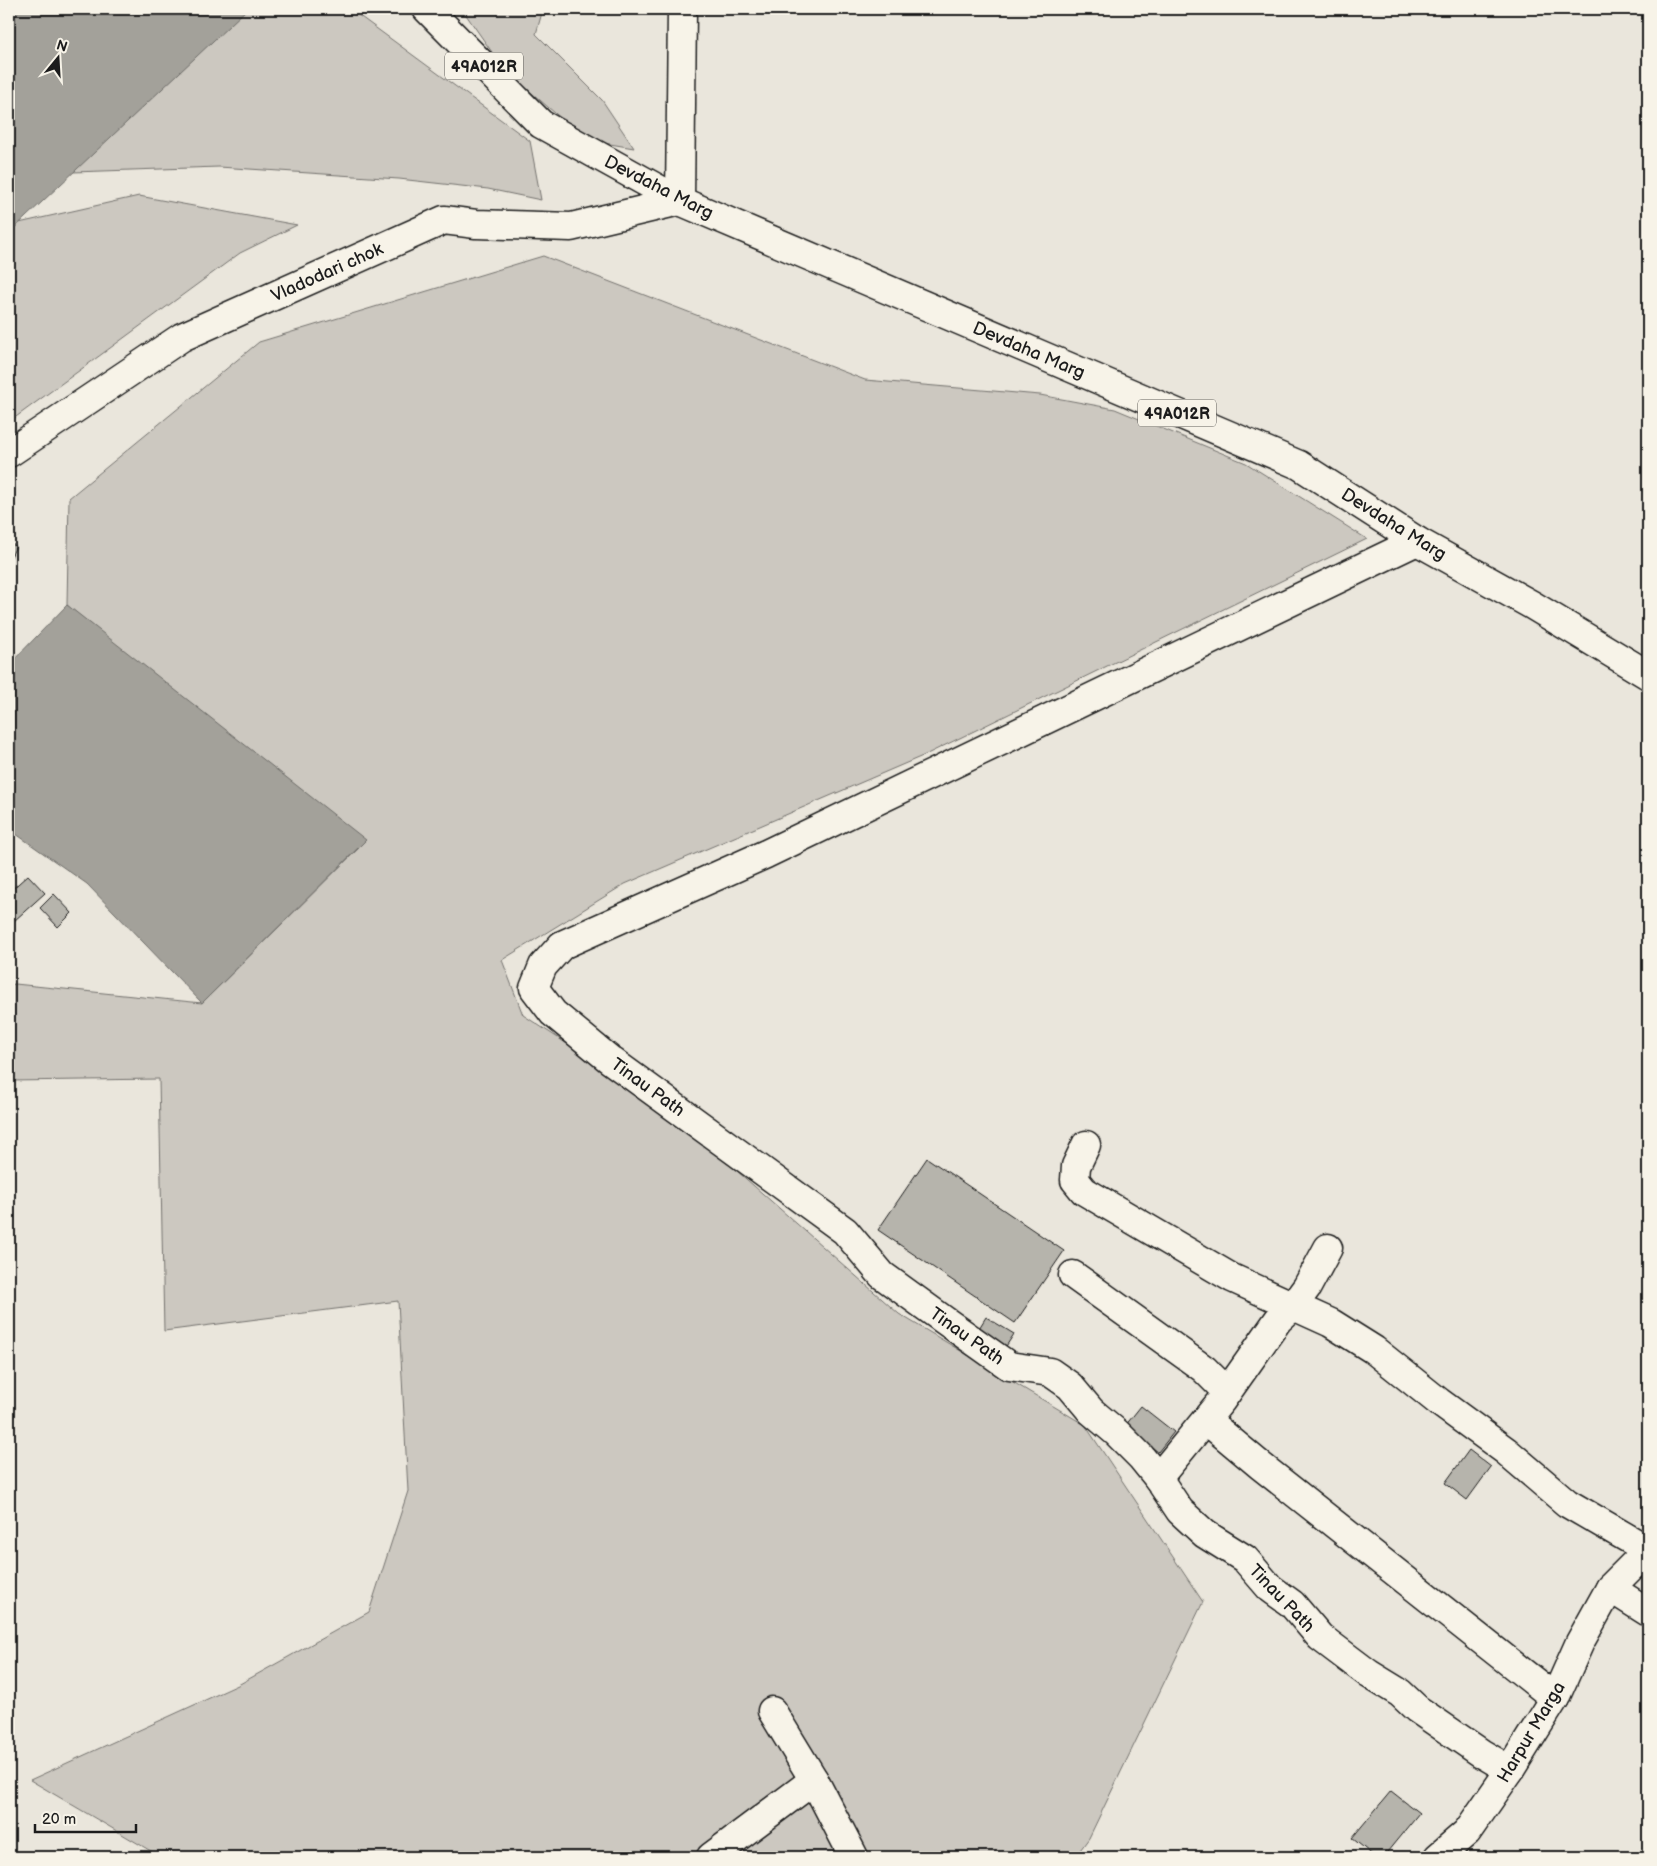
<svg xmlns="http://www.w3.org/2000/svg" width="1657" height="1866" font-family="'Balsamiq Sans',sans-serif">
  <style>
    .green { fill: #ccc8c0; stroke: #74726e }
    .water { fill: #a3a19a; stroke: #6d6c68 }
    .building { fill: #b6b4ac; stroke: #1c1c1c }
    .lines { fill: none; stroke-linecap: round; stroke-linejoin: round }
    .minor-casing { stroke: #1c1c1c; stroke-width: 31 }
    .major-casing { stroke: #1c1c1c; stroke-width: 31 }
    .minor { stroke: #f7f3e8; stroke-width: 28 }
    .major { stroke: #f7f3e8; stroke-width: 28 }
    .labels { text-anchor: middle; stroke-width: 4; stroke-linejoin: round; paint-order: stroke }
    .shield { fill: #f7f3e8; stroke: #5e5c59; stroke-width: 1 }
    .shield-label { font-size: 16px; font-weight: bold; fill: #1c1c1c }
    .street-label { font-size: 18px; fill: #1c1c1c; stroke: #f7f3e8 }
  </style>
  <rect width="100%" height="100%" fill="#eae6dc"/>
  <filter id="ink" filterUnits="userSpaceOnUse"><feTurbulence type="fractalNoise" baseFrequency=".02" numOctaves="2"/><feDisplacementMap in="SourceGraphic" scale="10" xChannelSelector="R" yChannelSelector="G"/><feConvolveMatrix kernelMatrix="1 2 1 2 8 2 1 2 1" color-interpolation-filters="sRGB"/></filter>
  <g filter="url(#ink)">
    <!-- green -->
    <g class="green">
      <polygon points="246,9 350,9 530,141 541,200 488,189 399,179 219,167 73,172"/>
      <polygon points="462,9 543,9 536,34 602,100 634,148 586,140 503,68"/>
      <polygon points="139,196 297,225 240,253 9,422 9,233 19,223"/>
      <polygon points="543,256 865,380 1040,395 1115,409 1246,463 1367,539 925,755 625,884 502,960 523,1015 581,1053 737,1171 899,1314 1085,1425 1203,1602 1089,1838 1075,1857 161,1857 30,1780 238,1685 369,1612 408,1491 398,1301 164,1331 159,1079 9,1081 9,985 15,984 202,1003 359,848 67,605 69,498 259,342"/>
    </g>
    <!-- water -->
    <g class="water">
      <polygon points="9,9 247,9 9,233"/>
      <polygon points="67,605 366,840 202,1003 87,884 9,829 9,665"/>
    </g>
    <!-- building -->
    <g class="building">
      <polygon points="9,543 16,546 9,561"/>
      <polygon points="28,875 45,893 14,921 9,915 9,892"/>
      <polygon points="54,894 72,913 58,927 40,908"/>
      <polygon points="927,1158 1064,1251 1015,1323 878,1230"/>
      <polygon points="986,1317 1014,1334 1001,1354 973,1338"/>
      <polygon points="1141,1406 1174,1432 1158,1452 1125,1426"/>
      <polygon points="1469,1450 1491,1467 1467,1500 1445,1483"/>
      <polygon points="1391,1791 1419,1813 1383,1857 1375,1857 1352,1838"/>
    </g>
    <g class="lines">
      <defs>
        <g id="minor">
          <polyline points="9,453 182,337 444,220 476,224 571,227 680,201 682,9"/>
          <polyline points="1417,541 766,854 562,945 543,966 534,988 553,1013 609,1059 845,1231 882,1275 944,1320 1009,1366 1050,1372 1070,1386 1091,1411 1117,1433 1141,1457 1158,1478 1180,1511 1205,1534 1245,1559 1270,1588 1292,1604 1320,1637 1369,1674 1400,1693 1417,1709 1481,1753 1510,1770"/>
          <polyline points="1086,1145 1076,1166 1075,1180 1084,1191 1232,1278 1331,1323 1374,1350 1439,1402 1506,1451 1567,1503 1648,1550"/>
          <polyline points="1073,1275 1204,1369 1227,1392"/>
          <polyline points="1206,1420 1261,1466 1555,1698"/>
          <polyline points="1158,1478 1221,1401 1278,1320 1293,1306 1307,1287 1328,1248"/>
          <polyline points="1610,1588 1648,1612"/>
          <polyline points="772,1711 814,1780 854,1857"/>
          <polyline points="711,1857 814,1780"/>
          <polyline points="1438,1857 1467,1832 1510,1770 1555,1698 1580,1642 1610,1588 1648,1550"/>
        </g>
        <polyline id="major" points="427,9 541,124 680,201 1299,465 1417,541 1532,605 1648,675"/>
      </defs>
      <!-- minor casing -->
      <use href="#minor" class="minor-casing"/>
      <!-- major casing -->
      <use href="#major" class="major-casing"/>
      <!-- minor -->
      <use href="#minor" class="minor"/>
      <!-- major -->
      <use href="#major" class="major"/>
    </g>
  </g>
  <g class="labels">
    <!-- shield labels -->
    <g class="shield">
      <rect x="445" y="52.5" width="78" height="27" rx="4"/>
      <rect x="1138" y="399.5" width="78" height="27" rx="4"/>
    </g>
    <g class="shield-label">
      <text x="484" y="72">49A012R</text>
      <text x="1177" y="419">49A012R</text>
    </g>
    <!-- street labels -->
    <g class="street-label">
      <text transform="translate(659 187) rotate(27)" y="6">Devdaha Marg</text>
      <text transform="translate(327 272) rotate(-24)" y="6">Vladodari chok</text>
      <text transform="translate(1029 350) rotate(23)" y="6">Devdaha Marg</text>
      <text transform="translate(1394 524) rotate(32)" y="6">Devdaha Marg</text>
      <text transform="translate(648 1087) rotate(36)" y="6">Tinau Path</text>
      <text transform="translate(967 1336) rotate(35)" y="6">Tinau Path</text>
      <text transform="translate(1282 1598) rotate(46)" y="6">Tinau Path</text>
      <text transform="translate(1531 1732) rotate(-59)" y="6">Harpur Marga</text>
    </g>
  </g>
  <!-- margin -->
  <rect width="1657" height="1866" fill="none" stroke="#f7f3e8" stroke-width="30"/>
  <rect x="15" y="15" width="1627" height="1836" fill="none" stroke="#1c1c1c" stroke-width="2" filter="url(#ink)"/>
  <!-- north arrow -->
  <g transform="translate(58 58) rotate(18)" stroke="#f7f3e8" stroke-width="4" paint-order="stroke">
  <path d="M0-4L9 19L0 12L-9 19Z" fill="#1c1c1c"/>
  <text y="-8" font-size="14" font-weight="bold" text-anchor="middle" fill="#1c1c1c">N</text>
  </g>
  <!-- scale -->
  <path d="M35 1824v8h101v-8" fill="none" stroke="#1c1c1c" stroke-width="2.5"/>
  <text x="42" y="1824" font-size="15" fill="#1c1c1c" stroke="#f7f3e8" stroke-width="4" paint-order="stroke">20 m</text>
</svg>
